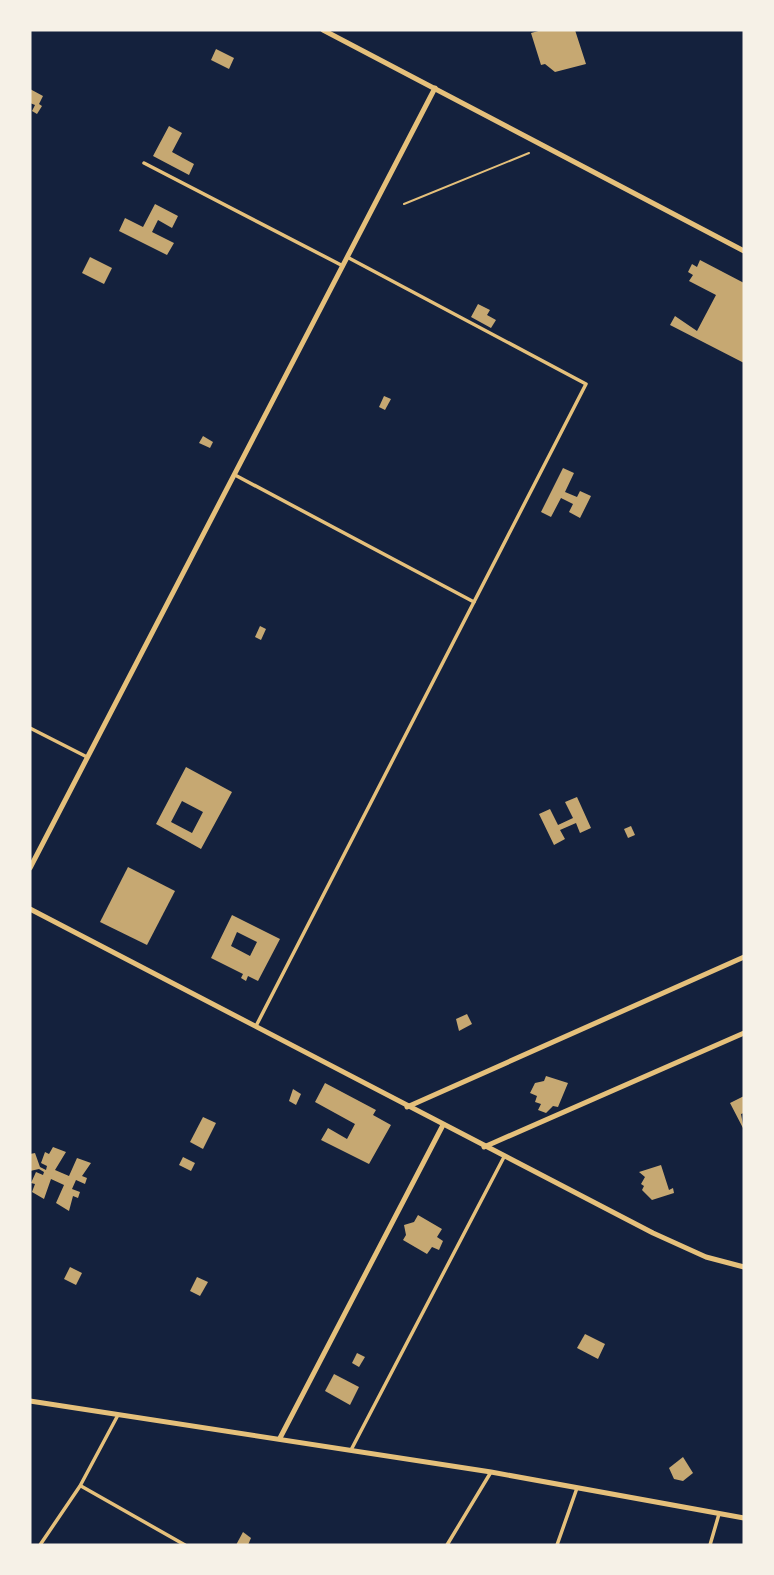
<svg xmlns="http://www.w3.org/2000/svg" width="774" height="1575" font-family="'Fira Sans',sans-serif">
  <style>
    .building { fill: #c6a872; fill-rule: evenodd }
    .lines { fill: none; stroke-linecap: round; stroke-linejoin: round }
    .path { stroke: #e5c07b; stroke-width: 2 }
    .minor { stroke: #e5c07b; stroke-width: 3.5 }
    .tertiary { stroke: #e5c07b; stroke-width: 5 }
    .secondary { stroke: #e5c07b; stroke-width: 5 }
  </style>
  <rect width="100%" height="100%" fill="#14213d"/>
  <!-- building -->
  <g class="building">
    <polygon points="542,30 575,30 586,64 555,72 545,64 541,65 531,33"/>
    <polygon points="216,49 234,58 229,69 211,60"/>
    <polygon points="30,89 43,96 39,104 42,106 37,114 32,111 35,105 30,103"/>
    <polygon points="169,126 182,133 172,152 194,164 189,175 153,156"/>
    <polygon points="155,204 178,216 172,228 158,220 152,232 174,243 167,255 119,231 125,218 143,227"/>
    <polygon points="90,257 112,268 104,284 82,273"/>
    <polygon points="700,260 744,283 744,363 670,325 675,316 697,331 716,295 689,281 693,275 688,272 692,264 697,267"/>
    <polygon points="478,304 490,310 487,315 496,320 491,328 471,317"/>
    <polygon points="384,396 391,399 385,410 379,407"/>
    <polygon points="203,436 213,442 210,448 199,443"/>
    <polygon points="563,468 574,473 565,492 577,497 580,491 591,496 580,518 569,512 573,504 561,498 551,517 541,512"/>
    <polygon points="260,626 266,629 261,640 255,637"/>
    <path d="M186 767 232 792 201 849 156 824ZM182 801 203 812 192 833 171 822Z"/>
    <polygon points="577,797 591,828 580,833 576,823 560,830 565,839 554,845 539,814 550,809 558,825 573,818 565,802"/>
    <polygon points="631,826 635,835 628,838 624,829"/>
    <polygon points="128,867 175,891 147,945 100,922"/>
    <path d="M232 915 280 939 258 981 248 976 246 981 241 978 243 974 211 958ZM237 932 257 942 250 956 231 946Z"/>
    <polygon points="467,1014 472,1024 459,1031 456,1019"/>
    <polygon points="546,1076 568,1083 558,1107 553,1106 546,1113 538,1110 541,1104 535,1102 537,1096 530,1093 535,1083 544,1081"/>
    <polygon points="325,1083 376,1110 373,1115 391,1125 369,1164 321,1140 328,1128 347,1139 355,1124 315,1102"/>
    <polygon points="293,1089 301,1094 296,1105 289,1101"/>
    <polygon points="744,1096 744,1113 741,1114 744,1130 730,1103"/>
    <polygon points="203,1117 216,1123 203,1149 190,1142"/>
    <polygon points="53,1147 66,1152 55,1170 69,1176 77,1158 91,1163 82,1176 87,1178 85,1184 76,1180 72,1189 80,1192 78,1198 73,1196 69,1211 56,1203 64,1185 51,1179 44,1199 32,1192 35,1184 31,1183 36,1172 43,1175 44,1172 39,1169 30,1171 30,1154 35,1153 40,1167 46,1170 47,1166 41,1163 45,1152 49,1154"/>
    <polygon points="183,1157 195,1163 191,1171 179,1165"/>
    <polygon points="661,1165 669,1190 673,1188 674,1193 652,1200 642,1190 644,1186 641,1184 645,1177 639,1172"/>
    <polygon points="418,1215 442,1229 437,1237 443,1241 439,1250 432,1247 427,1254 403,1240 406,1235 404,1225 414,1222"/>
    <polygon points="70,1267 82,1273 76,1285 64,1279"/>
    <polygon points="197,1277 208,1282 200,1296 190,1291"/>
    <polygon points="585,1334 605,1344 598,1359 577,1348"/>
    <polygon points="357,1353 365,1357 359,1367 352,1363"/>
    <polygon points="334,1374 359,1387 350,1405 325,1391"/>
    <polygon points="683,1457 693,1473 683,1481 674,1479 669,1468"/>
    <polygon points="243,1532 251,1538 248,1545 236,1545"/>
  </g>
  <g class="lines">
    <!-- path -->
    <polyline class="path" points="404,204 529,153"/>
    <!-- minor -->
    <g class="minor">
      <polyline points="144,163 343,266"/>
      <polyline points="235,475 474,602"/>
      <polyline points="30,728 87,757"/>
      <polyline points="256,1026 586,384 347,257"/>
      <polyline points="351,1450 504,1157"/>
      <polyline points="81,1486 185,1545"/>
      <polyline points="40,1545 80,1486 118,1415"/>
      <polyline points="447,1545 491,1472"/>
      <polyline points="557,1545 577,1488"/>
      <polyline points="710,1545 719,1514"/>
    </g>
    <!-- tertiary -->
    <g class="tertiary">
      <polyline points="30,868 435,88"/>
      <polyline points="30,909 653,1233 706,1257 744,1267"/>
      <polyline points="407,1107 744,957"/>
      <polyline points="484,1147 744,1033"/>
      <polyline points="280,1438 443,1125"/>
    </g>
    <!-- secondary -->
    <g class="secondary">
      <polyline points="323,30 744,251"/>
      <polyline points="30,1401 491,1472 744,1518"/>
    </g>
  </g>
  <!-- border -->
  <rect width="774" height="1575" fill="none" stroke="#f6f1e7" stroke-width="63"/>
</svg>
